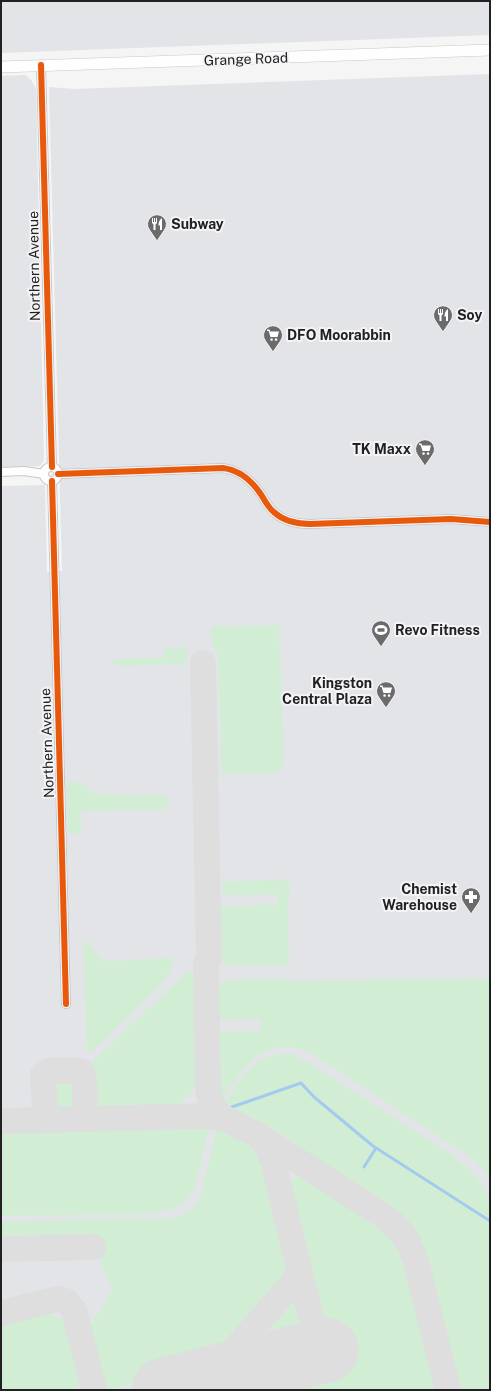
<svg xmlns="http://www.w3.org/2000/svg" width="491" height="1391" font-family="'Public Sans',sans-serif">
  <style>
    .built { fill: #e3e4e8 }
    .green { fill: #d1eed4 }
    .lines { fill: none; stroke-linecap: round; stroke-linejoin: round }
    .stream { stroke: #a4caf0; stroke-width: 3 }
    .taxiway { stroke: #dededf; stroke-width: 26 }
    .runway { stroke: #dededf; stroke-width: 65 }
    .street-casing { stroke: #c8c8c9; stroke-width: 10 }
    .secondary-casing { stroke: #c8c8c9; stroke-width: 12 }
    .street { stroke: #fefefe; stroke-width: 8 }
    .secondary { stroke: #fefefe; stroke-width: 11 }
    .cycleway-casing { stroke: #f4f4f7; stroke-width: 8 }
    .cycleway { stroke: #e8590c; stroke-width: 6 }
    .labels { text-anchor: middle; stroke-width: 4; stroke-linejoin: round; paint-order: stroke }
    .street-label { font-size: 14px; fill: #212122; stroke: #f4f4f7 }
    .poi-label { font-size: 14px; font-weight: bold; fill: #212122; stroke: #f4f4f7; text-anchor: start }
  </style>
  <rect width="100%" height="100%" fill="#f5f5f6"/>
  <!-- built -->
  <g class="built">
    <polygon points="1,1 490,1 490,35 1,53"/>
    <polygon points="490,74 490,1390 1,1390 1,486 45,485 47,572 62,571 49,87 74,89"/>
    <polygon points="25,75 32,81 36,89 44,460 40,466 1,467 1,76"/>
  </g>
  <!-- green -->
  <g class="green">
    <path d="M279 625 284 763 276 773 222 774 218 654C210 648 212 636 211 627Z"/>
    <polygon points="164,648 187,648 187,664 114,666 114,659 164,658"/>
    <polygon points="71,782 81,782 90,790 96,793 117,794 117,796 167,795 168,809 81,811 81,834 71,834 68,832 67,784"/>
    <polygon points="289,879 290,898 288,898 289,965 227,965 221,961 219,953 218,907 278,904 277,895 223,895 222,882"/>
    <polygon points="83,938 103,961 173,958 171,970 160,985 99,1046 89,1053 87,1052"/>
    <path d="M187 972 196 973 199 1071C198 1092 182 1105 162 1109L104 1111 94 1107 92 1096 91 1063Z"/>
    <path d="M490 978V1178L475 1160 306 1050C263 1039 245 1064 224 1097L220 1099C213 1092 215 1045 215 1032L261 1031 260 1019 215 1020V1001L217 988 228 980 287 979 289 981Z"/>
    <path d="M284 1053H289L308 1062 451 1154C469 1169 480 1178 490 1200V1390H456L424 1262C417 1240 408 1225 389 1212L231 1111 225 1105C226 1099 231 1094 234 1089 247 1068 259 1056 284 1053Z"/>
    <path d="M51 1083H77L78 1102 72 1110C51 1118 51 1097 51 1083Z"/>
    <polygon points="207,1124 209,1126 195,1188 188,1199 176,1208 145,1214 1,1216 1,1128"/>
    <path d="M217 1125C241 1133 254 1142 265 1164L289 1260C289 1270 286 1278 280 1287L211 1363 204 1366 107 1390H101L89 1339C88 1327 92 1322 99 1313 104 1305 108 1296 113 1288 102 1274 100 1254 96 1237L1 1239V1222L133 1218C153 1220 184 1222 197 1203 203 1195 204 1183 206 1173 210 1157 214 1141 217 1125Z"/>
    <polygon points="297,1176 305,1176 309,1177 386,1226 399,1241 404,1249 410,1267 441,1390 232,1390 232,1388 330,1363 290,1200 288,1193 289,1183"/>
    <path d="M290 1297 298 1299C301 1306 302 1313 301 1320 297 1347 262 1351 241 1357L240 1354Z"/>
    <path d="M43 1313C73 1312 74 1350 79 1371 80 1378 79 1384 74 1390H1V1323Z"/>
  </g>
  <g class="lines">
    <!-- stream -->
    <g class="stream">
      <polyline points="232,1107 301,1083 314,1097 373,1146 490,1221"/>
      <polyline points="364,1167 376,1148"/>
    </g>
    <!-- taxiway -->
    <g class="taxiway">
      <path d="M203 663 209 957 206 964 208 1089C210 1102 214 1112 226 1119"/>
      <path d="M58 1120 51 1117 45 1110 43 1075 48 1071H81C85 1075 87 1107 83 1113 81 1117 77 1118 72 1119"/>
      <path d="M1 1121 207 1116 226 1119 259 1136 381 1214C400 1228 409 1239 416 1262L448 1390"/>
      <polyline points="260,1137 267,1147 273,1161 319,1351"/>
      <polyline points="1,1249 93,1247"/>
      <polyline points="1,1313 58,1299 66,1301 74,1310 94,1390"/>
      <path d="M253 1368C276 1361 317 1359 313 1327"/>
      <polyline points="201,1381 217,1369 291,1285 297,1276 299,1269"/>
    </g>
    <!-- runway -->
    <polyline class="runway" points="164,1390 326,1350"/>
    <defs>
      <g id="street">
        <polyline points="41,65 52,467"/>
        <circle cx="51" cy="474" r="7"/>
        <polyline points="1,472 24,471 44,474"/>
        <path d="M58 474 223 468C239 470 251 480 260 493 265 500 268 508 275 513 285 522 297 524 310 524L451 519 490 522"/>
        <polyline points="52,481 66,1004"/>
      </g>
      <polyline id="secondary" points="1,67 490,50"/>
    </defs>
    <!-- street casing -->
    <use href="#street" class="street-casing"/>
    <!-- secondary casing -->
    <use href="#secondary" class="secondary-casing"/>
    <!-- street -->
    <use href="#street" class="street"/>
    <!-- secondary -->
    <use href="#secondary" class="secondary"/>
    <defs>
      <g id="cycleway">
        <polyline points="41,65 52,467"/>
        <path d="M58 474 223 468C239 470 251 480 260 493 265 500 268 508 275 513 285 522 297 524 310 524L451 519 490 522"/>
        <polyline points="52,481 66,1004"/>
      </g>
    </defs>
    <!-- cycleway casing -->
    <use href="#cycleway" class="cycleway-casing"/>
    <!-- cycleway -->
    <use href="#cycleway" class="cycleway"/>
  </g>
  <!-- icons -->
  <defs>
    <symbol id="restaurant-pin" viewBox="-11 -11 22 30"><path d="M0 17L-7.5 6A9.5 9.5 0 1 1 7.5 6Z" fill="#6b6b6c" stroke="#f4f4f7"/><path d="M-5-6h1v4h1v-4h1v4h1v-4h1v5L-1.5 .5V6h-2V.5L-5-1ZM5-6V6H3V1.5H1.5Q1.5-4 5-6Z" fill="#fff"/></symbol>
    <symbol id="supermarket-pin" viewBox="-11 -11 22 30"><path d="M0 17L-7.5 6A9.5 9.5 0 1 1 7.5 6Z" fill="#6b6b6c" stroke="#f4f4f7"/><path d="M-6-5.5h2.5l.6 2H6L4.5 2H-2.5L-4.4-4H-6ZM-1.5 3.2a1.3 1.3 0 1 0 .1 0ZM3 3.2a1.3 1.3 0 1 0 .1 0Z" fill="#fff"/></symbol>
    <symbol id="stadium-pin" viewBox="-11 -11 22 30"><path d="M0 17L-7.5 6A9.5 9.5 0 1 1 7.5 6Z" fill="#6b6b6c" stroke="#f4f4f7"/><path d="M0-5a6.5 5 0 1 0 0 10a6.5 5 0 1 0 0-10ZM-3.5-1.8h7v3.6h-7Z" fill="#fff"/></symbol>
    <symbol id="pharmacy-pin" viewBox="-11 -11 22 30"><path d="M0 17L-7.5 6A9.5 9.5 0 1 1 7.5 6Z" fill="#6b6b6c" stroke="#f4f4f7"/><path d="M-2-6h4v4h4v4h-4v4h-4v-4h-4v-4h4Z" fill="#fff"/></symbol>
  </defs>
  <g fill-rule="evenodd">
    <use href="#restaurant-pin" x="146" y="213" width="22" height="30"/>
    <use href="#restaurant-pin" x="432" y="304" width="22" height="30"/>
    <use href="#supermarket-pin" x="262" y="324" width="22" height="30"/>
    <use href="#supermarket-pin" x="414" y="438" width="22" height="30"/>
    <use href="#stadium-pin" x="370" y="619" width="22" height="30"/>
    <use href="#supermarket-pin" x="375" y="680" width="22" height="30"/>
    <use href="#pharmacy-pin" x="460" y="886" width="22" height="30"/>
  </g>
  <g class="labels">
    <!-- street labels -->
    <g class="street-label">
      <text transform="translate(246 59) rotate(-2)" y="5">Grange Road</text>
      <text transform="translate(34 266) rotate(-91)" y="5">Northern Avenue</text>
      <text transform="translate(47 743) rotate(-92)" y="5">Northern Avenue</text>
    </g>
    <!-- poi labels -->
    <g class="poi-label">
      <text x="171" y="229">Subway</text>
      <text x="457" y="320">Soy</text>
      <text x="287" y="340">DFO Moorabbin</text>
      <text x="411" y="454" text-anchor="end">TK Maxx</text>
      <text x="395" y="635">Revo Fitness</text>
      <text x="372" y="688" text-anchor="end">Kingston<tspan x="372" dy="16">Central Plaza</tspan></text>
      <text x="457" y="894" text-anchor="end">Chemist<tspan x="457" dy="16">Warehouse</tspan></text>
    </g>
  </g>
  <!-- border -->
  <rect width="491" height="1391" fill="none" stroke="#212122" stroke-width="4"/>
</svg>
